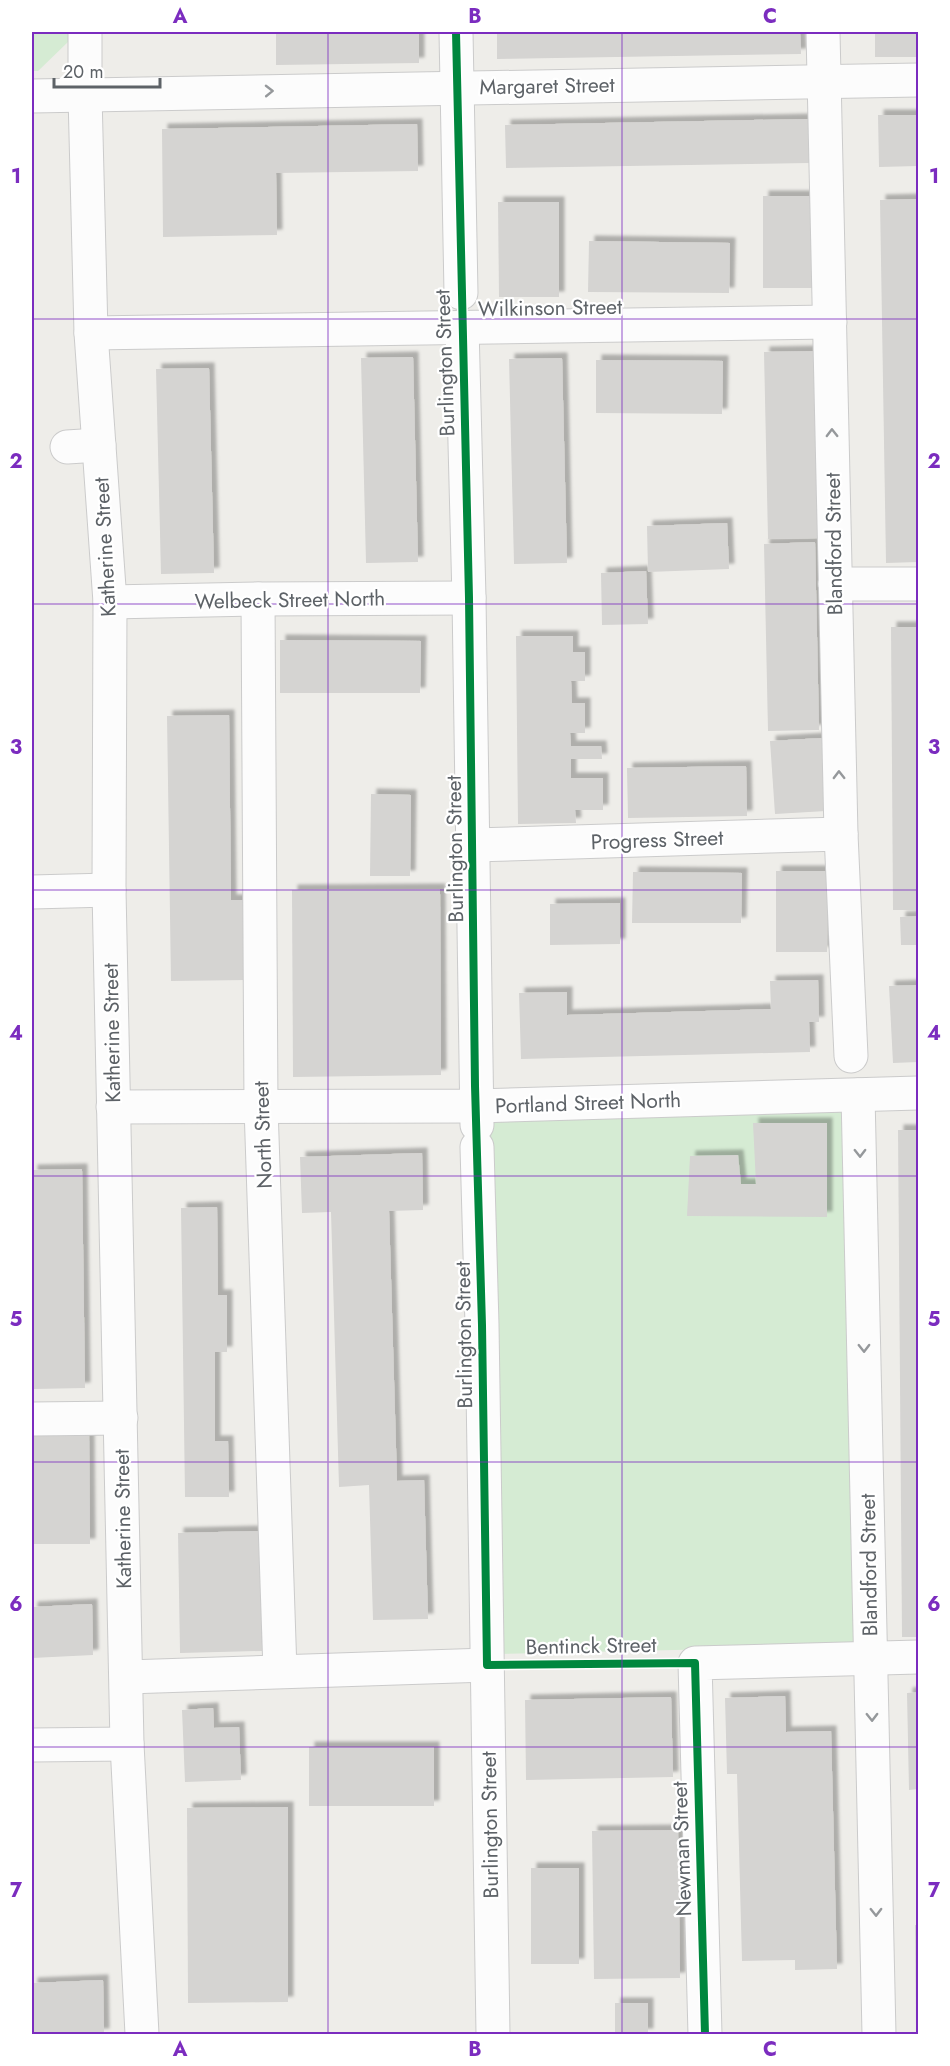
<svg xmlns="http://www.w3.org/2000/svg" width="950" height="2066" font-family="Jost,sans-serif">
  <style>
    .green { fill: #d5ebd3 }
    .building { fill: #d5d4d2; filter: url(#shadow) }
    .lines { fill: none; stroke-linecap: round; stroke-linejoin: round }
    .minor-casing { stroke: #cbcbcb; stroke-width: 35 }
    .minor { stroke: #fcfcfc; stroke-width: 33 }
    .cycleway-casing { stroke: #fff; stroke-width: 11 }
    .cycleway { stroke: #00873e; stroke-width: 8 }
    .oneway { stroke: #95989b }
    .grid { fill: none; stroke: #7b2cbf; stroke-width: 1.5; stroke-opacity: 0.55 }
    .labels { text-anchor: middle; stroke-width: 4.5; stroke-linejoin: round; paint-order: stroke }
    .street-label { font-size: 21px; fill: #5d6267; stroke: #fff }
    .neatline { fill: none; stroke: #7b2cbf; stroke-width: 2 }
    .grid-label { font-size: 20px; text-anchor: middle; font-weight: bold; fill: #7b2cbf }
  </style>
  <defs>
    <filter id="shadow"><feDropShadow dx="5.5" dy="-5.5" stdDeviation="1.5" flood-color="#0004"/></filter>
  </defs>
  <rect width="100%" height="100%" fill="#eeede9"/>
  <!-- green -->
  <g class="green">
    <polygon points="32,32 69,32 69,41 38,71 32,71"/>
    <polygon points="848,1104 858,1646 497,1654 487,1105"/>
  </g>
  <!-- building -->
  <g class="building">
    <polygon points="276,32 419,32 419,63 276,65"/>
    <polygon points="497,32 800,32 801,54 497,59"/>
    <rect x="875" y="32" width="43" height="25"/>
    <polygon points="878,115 918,115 918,166 879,167"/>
    <polygon points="809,119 809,163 506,168 505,125"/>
    <polygon points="417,124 418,171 276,173 277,235 163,237 162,129"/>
    <polygon points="763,196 815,196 814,288 763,288"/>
    <polygon points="918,199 918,562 886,563 880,200"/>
    <polygon points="498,202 559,202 559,297 499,297"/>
    <polygon points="589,241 730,243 729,293 588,292"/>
    <polygon points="815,351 819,538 768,539 764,352"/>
    <polygon points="413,357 418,562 366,563 361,358"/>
    <polygon points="562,358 567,563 514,564 509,359"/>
    <polygon points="596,360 723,361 722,414 596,413"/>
    <polygon points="209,368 214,573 161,574 156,369"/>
    <polygon points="727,523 729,569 648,572 647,526"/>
    <polygon points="815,542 819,730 768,731 764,544"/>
    <polygon points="646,571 648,624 602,625 601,573"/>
    <polygon points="891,627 918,627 918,910 893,910"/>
    <polygon points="516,636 573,636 573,652 585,652 585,681 571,681 572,703 585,703 585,733 570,733 571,746 601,746 602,759 571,759 571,778 603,778 603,810 575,810 576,823 518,824"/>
    <polygon points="280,640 421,641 420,693 280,693"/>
    <polygon points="229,715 231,900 246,900 248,980 171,981 167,716"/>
    <polygon points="822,738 826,811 775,814 770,741"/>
    <polygon points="746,766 747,816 628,818 627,768"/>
    <polygon points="371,794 411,795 410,876 370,876"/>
    <polygon points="776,871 828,871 827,952 776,952"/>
    <polygon points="633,872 742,873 741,923 632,923"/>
    <polygon points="440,889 441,1075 293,1077 292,890"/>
    <polygon points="620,903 620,944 550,945 550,904"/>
    <polygon points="918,916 918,945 901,945 900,917"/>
    <polygon points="818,980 819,1022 809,1022 810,1052 521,1059 519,993 567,992 567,1015 771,1009 770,981"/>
    <polygon points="918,985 918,1062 893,1063 889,986"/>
    <polygon points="753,1123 827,1123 827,1217 687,1216 690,1156 738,1155 741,1184 756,1184"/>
    <polygon points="898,1130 918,1130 918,1637 902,1637"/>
    <polygon points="422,1153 423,1210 389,1211 397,1481 424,1480 428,1619 373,1620 369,1485 339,1487 331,1212 302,1213 300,1157"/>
    <polygon points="82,1169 85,1388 34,1389 32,1170"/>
    <polygon points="217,1207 218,1295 227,1295 227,1352 215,1352 215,1441 228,1441 229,1497 185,1497 181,1208"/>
    <polygon points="89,1430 90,1544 34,1544 33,1431"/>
    <polygon points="259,1531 262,1651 180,1653 178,1533"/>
    <polygon points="92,1604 93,1655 32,1658 32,1607"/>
    <polygon points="918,1692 918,1789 909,1790 907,1693"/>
    <polygon points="785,1696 786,1732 831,1731 837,1969 795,1970 795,1960 742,1961 737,1774 727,1774 725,1698"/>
    <polygon points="671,1697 673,1777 526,1780 525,1700"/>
    <polygon points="213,1708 214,1728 239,1727 241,1780 185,1782 182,1710"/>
    <rect x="309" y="1747" width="125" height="59"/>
    <polygon points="288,1807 288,2002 188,2003 187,1808"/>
    <polygon points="678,1830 680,1978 594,1979 592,1831"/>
    <rect x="531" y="1868" width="48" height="96"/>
    <polygon points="915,1925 918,1925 918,2034 916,2034"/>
    <polygon points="103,1980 104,2034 32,2034 32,1983"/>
    <rect x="615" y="2003" width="33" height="31"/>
  </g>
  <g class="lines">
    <defs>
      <g id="minor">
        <polyline points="85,32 85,95 91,333 110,602 109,890 115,1175 127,1744 142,2034"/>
        <polyline points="456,32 461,293"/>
        <polyline points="823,32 841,834 851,1056"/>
        <polyline points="32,96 918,80"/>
        <polyline points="462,327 469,598 477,1125"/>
        <polyline points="91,333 830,322"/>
        <polyline points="67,447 99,445"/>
        <polyline points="835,584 918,584"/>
        <polyline points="258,599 261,1107 280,1671"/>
        <polyline points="110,602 258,599 469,598"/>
        <polyline points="473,845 841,834"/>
        <polyline points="32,892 109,890"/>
        <polyline points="858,1095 879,2034"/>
        <polyline points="113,1107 476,1106 918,1093"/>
        <polyline points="477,1147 482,1325 493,2034"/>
        <polyline points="32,1419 121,1418"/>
        <polyline points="127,1677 487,1665"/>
        <polyline points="32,1745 127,1744"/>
        <polyline points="705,2034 695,1663 918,1657"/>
      </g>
    </defs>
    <!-- minor casing -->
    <use href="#minor" class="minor-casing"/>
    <!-- minor -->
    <use href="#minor" class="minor"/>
    <defs>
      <polyline id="cycleway" points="456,32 469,598 475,1086 482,1325 487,1665 695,1663 705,2034"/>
    </defs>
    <!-- cycleway casing -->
    <use href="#cycleway" class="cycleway-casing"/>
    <!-- cycleway -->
    <use href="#cycleway" class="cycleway"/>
  </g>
  <!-- one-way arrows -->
  <defs><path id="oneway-chevron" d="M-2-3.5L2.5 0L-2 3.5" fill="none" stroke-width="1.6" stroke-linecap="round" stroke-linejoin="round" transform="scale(1.5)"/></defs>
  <g class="oneway">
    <use href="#oneway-chevron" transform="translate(269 91) rotate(-1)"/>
    <use href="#oneway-chevron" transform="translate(832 433) rotate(-91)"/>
    <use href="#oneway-chevron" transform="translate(839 775) rotate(-91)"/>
    <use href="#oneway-chevron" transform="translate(860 1153) rotate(89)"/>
    <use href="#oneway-chevron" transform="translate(864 1348) rotate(89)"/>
    <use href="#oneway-chevron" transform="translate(872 1717) rotate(89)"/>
    <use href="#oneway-chevron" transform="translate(876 1912) rotate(89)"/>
  </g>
  <!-- grid -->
  <path class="grid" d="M328 32V2034M622 32V2034M32 319H918M32 604H918M32 890H918M32 1176H918M32 1462H918M32 1747H918"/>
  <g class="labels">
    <!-- street labels -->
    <g class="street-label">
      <text transform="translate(547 86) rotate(-1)" y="7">Margaret Street</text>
      <text transform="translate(550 308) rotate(-1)" y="7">Wilkinson Street</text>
      <text transform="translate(445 363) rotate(-92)" y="7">Burlington Street</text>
      <text transform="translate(834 544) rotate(-91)" y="7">Blandford Street</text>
      <text transform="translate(105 547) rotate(-93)" y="7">Katherine Street</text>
      <text transform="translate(290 600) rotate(-1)" y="7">Welbeck Street North</text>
      <text transform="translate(657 840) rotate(-2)" y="7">Progress Street</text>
      <text transform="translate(455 849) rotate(-91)" y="7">Burlington Street</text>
      <text transform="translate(112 1033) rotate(-91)" y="7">Katherine Street</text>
      <text transform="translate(588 1103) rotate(-2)" y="7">Portland Street North</text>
      <text transform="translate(263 1135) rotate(-92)" y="7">North Street</text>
      <text transform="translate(464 1335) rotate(-91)" y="7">Burlington Street</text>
      <text transform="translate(123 1519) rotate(-91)" y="7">Katherine Street</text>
      <text transform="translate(869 1565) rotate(-91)" y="7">Blandford Street</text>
      <text transform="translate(591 1646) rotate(-1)" y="7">Bentinck Street</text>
      <text transform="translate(490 1825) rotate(-91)" y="7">Burlington Street</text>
      <text transform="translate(682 1849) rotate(-92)" y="7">Newman Street</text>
    </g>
  </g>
  <!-- border -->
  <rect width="950" height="2066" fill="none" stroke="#ffffff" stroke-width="66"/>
  <!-- scale -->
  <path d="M54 78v9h106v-9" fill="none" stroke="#5d6267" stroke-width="3"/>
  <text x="63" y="78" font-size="18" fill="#5d6267" stroke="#ffffff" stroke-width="4.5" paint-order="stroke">20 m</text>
  <rect x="33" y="33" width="884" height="2000" class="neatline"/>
  <g class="grid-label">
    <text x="180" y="23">A</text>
    <text x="475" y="23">B</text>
    <text x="770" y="23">C</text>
    <text x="16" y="183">1</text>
    <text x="934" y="183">1</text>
    <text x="16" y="468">2</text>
    <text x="934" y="468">2</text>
    <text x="16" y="754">3</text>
    <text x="934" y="754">3</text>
    <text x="16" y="1040">4</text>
    <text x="934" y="1040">4</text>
    <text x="16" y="1326">5</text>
    <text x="934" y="1326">5</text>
    <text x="16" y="1611">6</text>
    <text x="934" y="1611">6</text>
    <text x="16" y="1897">7</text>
    <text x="934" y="1897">7</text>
    <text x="180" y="2056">A</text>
    <text x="475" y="2056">B</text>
    <text x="770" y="2056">C</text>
  </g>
</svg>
